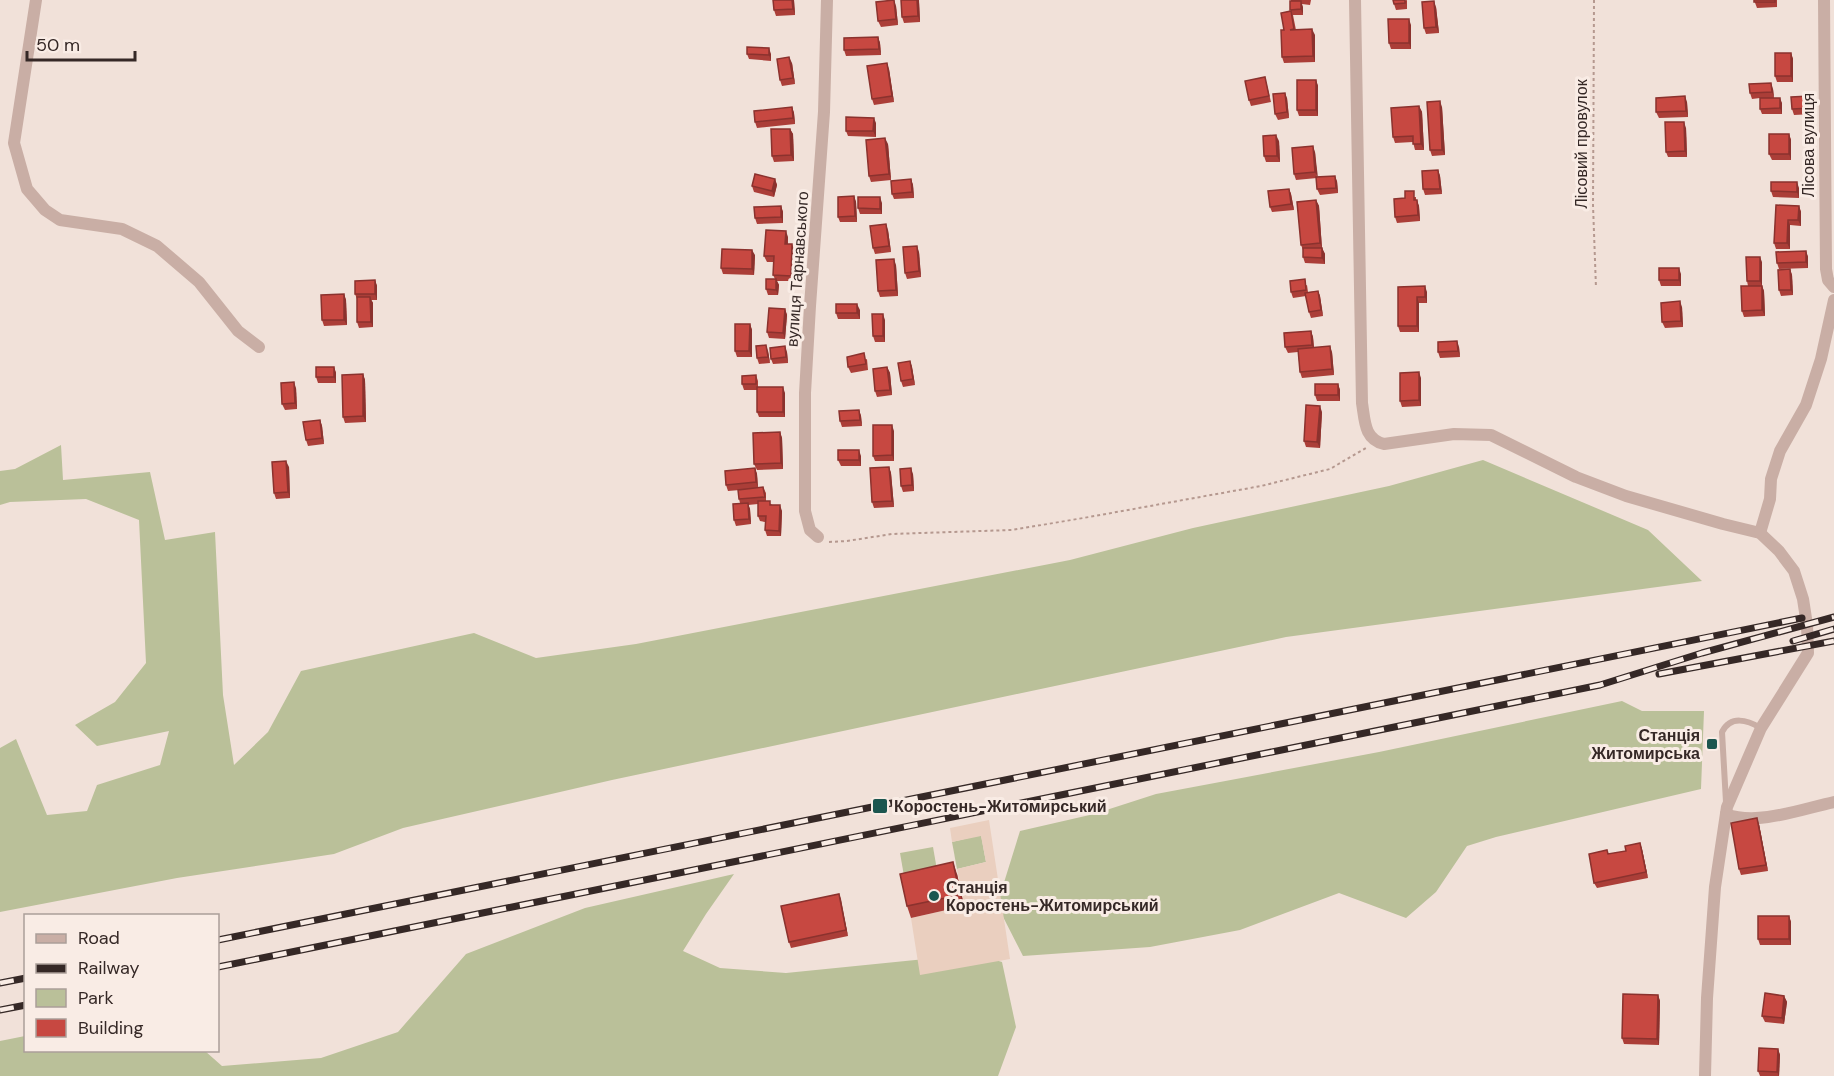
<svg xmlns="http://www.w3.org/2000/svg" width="1834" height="1076" font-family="'DM Sans',sans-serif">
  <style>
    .green { fill: #bac099 }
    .plaza { fill: #eacfbf }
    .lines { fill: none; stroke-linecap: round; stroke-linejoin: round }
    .path { stroke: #b5988f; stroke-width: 2; stroke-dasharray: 3 3; stroke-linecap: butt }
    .lane { stroke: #c9aea5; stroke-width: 6 }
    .street { stroke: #c9aea5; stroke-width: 12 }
    .rail-casing { stroke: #352826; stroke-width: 7 }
    .rail { stroke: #f9ece5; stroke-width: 4.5; stroke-dasharray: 14; stroke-linecap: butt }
    .wall { fill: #ab3e38 }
    .shaded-wall { fill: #8b322e }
    .building { fill: #c74841; stroke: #8b322e; stroke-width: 1.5 }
    .poi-dot { fill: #1c564f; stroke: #f9ece5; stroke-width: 2 }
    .labels { text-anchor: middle; stroke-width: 6; stroke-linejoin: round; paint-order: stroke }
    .street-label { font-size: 16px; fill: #352826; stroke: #f9ece5 }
    .poi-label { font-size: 16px; font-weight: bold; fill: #352826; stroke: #f9ece5; text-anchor: start }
  </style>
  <rect width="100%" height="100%" fill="#f1e1d9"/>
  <!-- green -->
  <g class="green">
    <polygon points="61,445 63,480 150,472 165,540 215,532 223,695 234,765 268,732 301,671 474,633 536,658 636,644 1070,560 1193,528 1389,486 1483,460 1648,530 1702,581 1286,637 612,780 403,828 334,854 177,878 0,912 0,748 16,739 47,815 87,811 97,785 160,765 169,731 97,746 75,725 115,702 146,663 139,520 86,499 10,502 0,505 0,471 15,469"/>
    <polygon points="1622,701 1642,711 1704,711 1701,789 1496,837 1467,846 1436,892 1406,918 1339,893 1240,930 1150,947 1023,956 997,905 1020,831 1094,814 1156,794 1379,752"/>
    <polygon points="981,835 986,862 957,869 952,842"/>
    <polygon points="933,847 937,870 904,876 900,853"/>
    <polygon points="734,874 706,914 683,951 720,968 786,973 975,954 1002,962 1016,1027 998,1076 0,1076 0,1041 25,1036 26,1050 205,1051 222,1066 321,1058 398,1032 466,954 585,908"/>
  </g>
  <!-- plaza -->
  <polygon class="plaza" points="989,820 1010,959 920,975 911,918 964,906 957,869 986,862 981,836 952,842 950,828"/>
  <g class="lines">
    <!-- path -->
    <g class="path">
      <polyline points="1594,0 1593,205 1596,288"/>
      <polyline points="829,542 847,541 892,534 1012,530 1089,517 1261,486 1330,469 1366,448"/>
    </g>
    <!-- lane -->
    <path class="lane" d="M1726 802 1722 732C1731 715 1747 720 1761 728"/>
    <!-- street -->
    <g class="street">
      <polyline points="36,0 14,143 27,189 45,210 60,220 122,229 157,246 199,282 238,331 259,347"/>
      <path d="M1355 0 1362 403C1365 421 1364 439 1384 444L1454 434 1491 435 1576 477 1626 496 1723 524 1760 533 1779 551 1794 571 1803 599 1807 625 1808 653 1761 728 1727 807 1715 887 1707 998 1705 1076"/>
      <polyline points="1824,0 1826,269 1828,280 1834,287"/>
      <polyline points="1760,533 1770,499 1771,479 1780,451 1806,405 1821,359 1834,300"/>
      <polyline points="818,537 810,530 805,511 805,393 810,306 824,112 827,0"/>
      <path d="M1726 814C1757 826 1802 809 1834 802"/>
    </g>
    <defs>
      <g id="rail">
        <polyline points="1793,641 1834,629"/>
        <polyline points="1659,674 1834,641"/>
        <polyline points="218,940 1802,618"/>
        <polyline points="218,967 1600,685 1702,653 1834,617"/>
        <polyline points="0,983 26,978"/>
        <polyline points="0,1010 26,1005"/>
      </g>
    </defs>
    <!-- rail casing -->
    <use href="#rail" class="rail-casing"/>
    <!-- rail -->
    <use href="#rail" class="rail"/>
  </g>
  <!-- wall -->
  <g class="wall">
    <polygon points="773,0 794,0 795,15 776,16 774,10"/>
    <polygon points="901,0 919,0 920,22 904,23 902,17"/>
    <polygon points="1291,0 1311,0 1310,5 1302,4 1303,15 1293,15 1296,30 1315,35 1315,62 1284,63 1282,57 1284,30 1291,11"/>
    <polygon points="1407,0 1407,9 1396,10 1394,4"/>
    <polygon points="1754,0 1777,0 1777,7 1757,8"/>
    <polygon points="896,6 898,25 881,27 878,21"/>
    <polygon points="1436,7 1439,33 1426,34 1424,28"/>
    <polygon points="1411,25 1411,49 1391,49 1389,43"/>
    <polygon points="878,37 880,43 881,55 846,56 844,50"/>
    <polygon points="1791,53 1793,59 1793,82 1777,82 1775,76"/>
    <polygon points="747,54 771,54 771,61 749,59"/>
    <polygon points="792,63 795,84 782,86 780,80"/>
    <polygon points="889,69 894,102 874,105 872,99"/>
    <polygon points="1265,77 1271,102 1251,106 1249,100"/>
    <polygon points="1316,80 1318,86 1318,116 1299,116 1297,110"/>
    <polygon points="1773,89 1774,98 1782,103 1782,114 1762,114 1760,109 1760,98 1752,99 1750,93"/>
    <polygon points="1287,98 1289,118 1278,120 1275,114"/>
    <polygon points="1687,102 1688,117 1659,118 1656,112"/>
    <polygon points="1812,102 1813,114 1794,115 1792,109"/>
    <polygon points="1419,106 1422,112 1424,150 1415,150 1413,142 1395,143 1393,137"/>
    <polygon points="792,107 794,113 795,124 757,128 755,122"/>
    <polygon points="1442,107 1445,155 1432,156 1430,150"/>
    <polygon points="876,123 876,137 848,136 846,131"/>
    <polygon points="1686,128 1687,157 1668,157 1666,152"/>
    <polygon points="790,129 793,134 794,161 774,162 772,156"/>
    <polygon points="1789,134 1791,140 1791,160 1772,160 1769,154"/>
    <polygon points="1279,141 1280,162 1266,162 1264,156"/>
    <polygon points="888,144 891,180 871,182 869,176"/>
    <polygon points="1315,152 1317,177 1337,181 1338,193 1320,195 1317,189 1317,178 1296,180 1294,174"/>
    <polygon points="1438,170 1440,176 1442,194 1425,195 1423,189"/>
    <polygon points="775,179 777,185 774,197 754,192 752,186"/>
    <polygon points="911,179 913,185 914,198 894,199 892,194"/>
    <polygon points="1799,188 1799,198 1773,197 1771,191"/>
    <polygon points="1289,189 1291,194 1294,210 1272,212 1270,207"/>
    <polygon points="854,196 856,202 857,222 840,222 838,217"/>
    <polygon points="1416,197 1416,200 1419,206 1420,221 1397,223 1395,217 1405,198"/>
    <polygon points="1316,200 1319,206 1322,248 1325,254 1325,264 1305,263 1303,257 1303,250 1301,245"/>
    <polygon points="882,203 882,214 860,214 858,208"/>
    <polygon points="1776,205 1799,206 1801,212 1801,226 1790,225 1790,249 1776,249 1774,243"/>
    <polygon points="781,206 783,212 783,223 757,224 755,218"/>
    <polygon points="888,230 891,252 875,254 873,248"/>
    <polygon points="788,237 788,244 792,244 794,250 793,281 777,281 779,285 778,295 768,295 766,289 775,279 773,275 774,262 767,262 764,256"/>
    <polygon points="1806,251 1808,257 1808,268 1779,269 1777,263"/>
    <polygon points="919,252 921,277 907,279 905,273"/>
    <polygon points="755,255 754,275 723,274 721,268"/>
    <polygon points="1762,262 1762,286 1764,291 1765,316 1744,317 1742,311 1748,286 1747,281"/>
    <polygon points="896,265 898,296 880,297 878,291"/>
    <polygon points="1790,269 1792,275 1793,295 1781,296 1779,290"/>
    <polygon points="1681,274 1681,286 1661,286 1659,280"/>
    <polygon points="375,280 377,286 377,300 371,300 373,303 373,327 359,328 357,322 357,299 355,294"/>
    <polygon points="1307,285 1308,292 1318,291 1320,296 1323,316 1311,318 1309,312 1306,296 1293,298 1291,292"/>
    <polygon points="1398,287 1427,292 1427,303 1419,303 1419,332 1400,332 1398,326"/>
    <polygon points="344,294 346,300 347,325 324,326 322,320"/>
    <polygon points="1682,307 1683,327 1665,328 1662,322"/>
    <polygon points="785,309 787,315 785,339 769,338 767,332"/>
    <polygon points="860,310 860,319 838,319 836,313"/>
    <polygon points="885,320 885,342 875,342 873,336"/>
    <polygon points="750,324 752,330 752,357 737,357 735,351"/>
    <polygon points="1311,331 1313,337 1314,347 1332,352 1334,375 1302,378 1300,372 1298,352 1288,353 1285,347"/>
    <polygon points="1459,347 1460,357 1440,358 1438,352"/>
    <polygon points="768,351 770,363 759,364 757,358"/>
    <polygon points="787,352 788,363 773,364 771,359"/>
    <polygon points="867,359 868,370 851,373 848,367"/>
    <polygon points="910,361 912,367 915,385 903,387 901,381"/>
    <polygon points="334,367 336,373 336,383 318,383 316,377"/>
    <polygon points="887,367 890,373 892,395 877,397 875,391"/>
    <polygon points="363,374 365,380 366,422 345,423 343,417"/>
    <polygon points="756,375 758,381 758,387 785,393 785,417 759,417 757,412 757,390 744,390 742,384"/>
    <polygon points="1421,378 1421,406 1402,407 1400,401"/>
    <polygon points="1338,384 1340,390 1340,401 1317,401 1315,395"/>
    <polygon points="296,388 297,409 285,410 282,404"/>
    <polygon points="859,410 861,416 862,426 842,427 840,421"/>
    <polygon points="1322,412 1320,448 1306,447 1304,441"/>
    <polygon points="320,420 322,426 324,444 308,446 306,440"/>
    <polygon points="894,431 894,461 875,461 873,456"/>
    <polygon points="780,432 782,438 783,469 757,470 754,464"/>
    <polygon points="861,456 861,466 841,466 838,460"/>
    <polygon points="289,467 290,498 276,499 274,493"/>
    <polygon points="889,467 891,473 894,507 874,508 872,502"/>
    <polygon points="755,468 757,474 758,488 763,487 766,493 766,501 782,511 781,536 767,536 765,530 765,522 760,521 758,516 758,504 748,505 750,509 751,524 736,526 734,520 740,503 739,499 740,490 728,491 726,485"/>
    <polygon points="913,474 914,491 903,492 901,486"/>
    <polygon points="1759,824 1768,871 1741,875 1739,869"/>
    <polygon points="1640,843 1642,849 1648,878 1597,888 1594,883 1607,850 1608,854 1626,851"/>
    <polygon points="957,874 964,906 911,918 907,906"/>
    <polygon points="839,894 848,936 791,948 789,942"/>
    <polygon points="1789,916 1791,922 1791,945 1760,945 1758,939"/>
    <polygon points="1658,995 1660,1001 1659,1045 1624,1044 1622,1038"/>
    <polygon points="1784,996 1787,1002 1784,1024 1765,1022 1762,1016"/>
    <polygon points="1778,1049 1780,1055 1779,1076 1760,1076 1758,1071"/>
  </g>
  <!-- shaded-wall -->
  <g class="shaded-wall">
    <polygon points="792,0 794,0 795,15 793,9"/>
    <polygon points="894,0 896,6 898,25 896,19"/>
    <polygon points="917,0 919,0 919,2 920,22 918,16"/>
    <polygon points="1301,1 1303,7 1303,15 1301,9"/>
    <polygon points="1434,1 1436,7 1439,33 1436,27"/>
    <polygon points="1409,19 1411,25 1411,49 1409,43"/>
    <polygon points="1312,29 1315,35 1315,62 1313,56"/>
    <polygon points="878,37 880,43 881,55 879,49"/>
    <polygon points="769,48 771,54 771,61 769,55"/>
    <polygon points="1791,53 1793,59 1793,82 1791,76"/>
    <polygon points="789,57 792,63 795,84 793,78"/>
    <polygon points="887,63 889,69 894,102 892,96"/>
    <polygon points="1316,80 1318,86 1318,116 1316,110"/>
    <polygon points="1771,83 1773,89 1774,98 1772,92"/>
    <polygon points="1285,93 1287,98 1289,118 1287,112"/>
    <polygon points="1685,96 1687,102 1688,117 1686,111"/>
    <polygon points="1810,96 1812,102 1813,114 1811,108"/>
    <polygon points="1780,98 1782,103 1782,114 1780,108"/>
    <polygon points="1440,101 1442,107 1445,155 1442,150"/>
    <polygon points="1419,106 1422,112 1424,150 1421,144"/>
    <polygon points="792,107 794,113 795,124 793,118"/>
    <polygon points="874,118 876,123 876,137 873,131"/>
    <polygon points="1684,122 1686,128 1687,157 1685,151"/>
    <polygon points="790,129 793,134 794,161 791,155"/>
    <polygon points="1789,134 1791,140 1791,160 1789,154"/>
    <polygon points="1276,135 1279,141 1280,162 1277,156"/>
    <polygon points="885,138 888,144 891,180 889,174"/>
    <polygon points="1313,146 1315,152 1318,178 1315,172"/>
    <polygon points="1438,170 1440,176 1442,194 1440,189"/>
    <polygon points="1335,176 1337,181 1338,193 1336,188"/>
    <polygon points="775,179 777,185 774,197 772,191"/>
    <polygon points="911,179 913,185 914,198 912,192"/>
    <polygon points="1797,182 1799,188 1799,198 1797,192"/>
    <polygon points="1289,189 1291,194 1294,210 1291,204"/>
    <polygon points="854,196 856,202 857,222 855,216"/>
    <polygon points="880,197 882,203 882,214 880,209"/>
    <polygon points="1316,200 1319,206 1322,249 1320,243"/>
    <polygon points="1417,200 1419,206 1420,221 1418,215"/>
    <polygon points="781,206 783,212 783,223 781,217"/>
    <polygon points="1799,206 1801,212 1801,226 1798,220"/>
    <polygon points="1788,220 1790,225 1790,249 1787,243"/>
    <polygon points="886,224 888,230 891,252 889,246"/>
    <polygon points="786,231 788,237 787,250 785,244"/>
    <polygon points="792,244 794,250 793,281 791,276"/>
    <polygon points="917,246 919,252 921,277 919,271"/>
    <polygon points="1322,248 1325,254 1325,264 1322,258"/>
    <polygon points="752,250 755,255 754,275 752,269"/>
    <polygon points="1806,251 1808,257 1808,268 1806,262"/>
    <polygon points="1760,257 1762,262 1762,286 1764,291 1765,316 1762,310 1762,286 1760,281"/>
    <polygon points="894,259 896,265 898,296 896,290"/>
    <polygon points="1679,268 1681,274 1681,286 1679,280"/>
    <polygon points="1790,269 1792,275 1793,295 1791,290"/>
    <polygon points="776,279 779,285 778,295 776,290"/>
    <polygon points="375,280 377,286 377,300 375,294"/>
    <polygon points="1425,286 1427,292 1427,303 1425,297"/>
    <polygon points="1318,291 1320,296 1323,316 1321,310"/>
    <polygon points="344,294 346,300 347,325 344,320"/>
    <polygon points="370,297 373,303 373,327 371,322"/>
    <polygon points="1417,297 1419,303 1419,332 1417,326"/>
    <polygon points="1680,301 1682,307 1683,327 1681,321"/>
    <polygon points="857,304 860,310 860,319 857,313"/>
    <polygon points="785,309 787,315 785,339 783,333"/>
    <polygon points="883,314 885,320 885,342 883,336"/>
    <polygon points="750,324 752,330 752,357 749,351"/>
    <polygon points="1311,331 1313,337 1314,350 1312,345"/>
    <polygon points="1457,341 1459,347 1460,357 1458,351"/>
    <polygon points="766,345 768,351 770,363 768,357"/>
    <polygon points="785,346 787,352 788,363 786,357"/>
    <polygon points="1330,346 1332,352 1334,375 1332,369"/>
    <polygon points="910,361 912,367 915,385 913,379"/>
    <polygon points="334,367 336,373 336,383 334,377"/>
    <polygon points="887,367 890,373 892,395 890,390"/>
    <polygon points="1419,372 1421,378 1421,406 1419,400"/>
    <polygon points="363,374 365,380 366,422 363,416"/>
    <polygon points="294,382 296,388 297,409 295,403"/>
    <polygon points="1338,384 1340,390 1340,401 1338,395"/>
    <polygon points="783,387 785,393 785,417 783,412"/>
    <polygon points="1320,406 1322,412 1320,448 1317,442"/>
    <polygon points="859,410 861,416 862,426 860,420"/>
    <polygon points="320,420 322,426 324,444 322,438"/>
    <polygon points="892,425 894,431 894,461 892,455"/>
    <polygon points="780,432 782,438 783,469 781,463"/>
    <polygon points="859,450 861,456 861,466 859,460"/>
    <polygon points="286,461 289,467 290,498 288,492"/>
    <polygon points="889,467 891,473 894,507 892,501"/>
    <polygon points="755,468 757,474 758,488 756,482"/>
    <polygon points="911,468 913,474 914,491 912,485"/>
    <polygon points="748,503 750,509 751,524 749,519"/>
    <polygon points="780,505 782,511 781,536 779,531"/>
    <polygon points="1757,818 1759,824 1768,871 1766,865"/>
    <polygon points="1640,843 1642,849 1648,878 1646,872"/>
    <polygon points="953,862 957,874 964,906 960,895"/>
    <polygon points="839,894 841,899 848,936 846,930"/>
    <polygon points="1789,916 1791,922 1791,945 1789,939"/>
    <polygon points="1658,995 1660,1001 1659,1045 1657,1039"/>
    <polygon points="1784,996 1787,1002 1784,1024 1782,1018"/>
    <polygon points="1778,1049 1780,1055 1779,1076 1777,1072"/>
  </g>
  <!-- building -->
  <g class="building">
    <polygon points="773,0 792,0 793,9 774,10"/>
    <polygon points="894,0 896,19 878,21 876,2"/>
    <polygon points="901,0 917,0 918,16 902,17"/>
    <polygon points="1393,0 1405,0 1405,3 1394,4"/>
    <rect x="1754" y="0" width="21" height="2"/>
    <polygon points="1290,1 1301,1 1301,9 1290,10"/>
    <polygon points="1434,1 1436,27 1424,28 1422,2"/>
    <polygon points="1291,11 1294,29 1290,30 1312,29 1313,56 1282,57 1281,30 1284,30 1281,13"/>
    <polygon points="1388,19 1409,19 1409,43 1389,43"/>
    <polygon points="878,37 879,49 844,50 844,38"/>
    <polygon points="747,47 769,48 769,55 747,54"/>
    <rect x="1775" y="53" width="16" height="23"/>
    <polygon points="789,57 793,78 780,80 777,59"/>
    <polygon points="887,63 892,96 872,99 867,66"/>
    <polygon points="1265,77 1269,96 1249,100 1245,81"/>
    <rect x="1297" y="80" width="19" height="30"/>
    <polygon points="1771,83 1772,92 1750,93 1749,84"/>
    <polygon points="1285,93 1287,112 1275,114 1273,94"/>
    <polygon points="1685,96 1686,111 1656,112 1656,98"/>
    <polygon points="1810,96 1811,108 1792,109 1791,97"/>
    <polygon points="1760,98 1780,98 1780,108 1760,109"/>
    <polygon points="1440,101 1442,150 1430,150 1427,102"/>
    <polygon points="1419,106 1421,144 1413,144 1413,136 1393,137 1391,108"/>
    <polygon points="792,107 793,118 755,122 754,111"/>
    <polygon points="846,117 874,118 873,131 846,131"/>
    <polygon points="1665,122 1684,122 1685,151 1666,152"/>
    <polygon points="771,129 790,129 791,155 772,156"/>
    <rect x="1769" y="134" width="20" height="20"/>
    <polygon points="1276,135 1277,156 1264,156 1263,136"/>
    <polygon points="885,138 889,174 869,176 866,140"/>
    <polygon points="1313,146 1315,172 1294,174 1292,148"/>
    <polygon points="1438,170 1440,189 1423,189 1422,171"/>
    <polygon points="755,174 775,179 772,191 752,186"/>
    <polygon points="1335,176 1336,188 1317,189 1316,177"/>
    <polygon points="911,179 912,192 892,194 891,181"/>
    <polygon points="1771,182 1797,182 1797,192 1771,191"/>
    <polygon points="1289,189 1291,204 1270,207 1268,191"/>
    <polygon points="1405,191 1414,191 1414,200 1417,200 1418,215 1395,217 1394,199 1405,198"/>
    <polygon points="854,196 855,216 838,217 838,197"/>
    <polygon points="858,197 880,197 880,209 858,208"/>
    <polygon points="1316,200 1320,243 1301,245 1297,202"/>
    <polygon points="1776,205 1799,206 1798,220 1788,220 1787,243 1774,243"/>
    <polygon points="781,206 781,217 755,218 754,207"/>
    <polygon points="886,224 889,246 873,248 870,226"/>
    <polygon points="766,230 786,231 785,244 792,244 791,276 773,275 774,256 764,256"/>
    <polygon points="917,246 919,271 905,273 903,247"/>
    <polygon points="1303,248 1322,248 1322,258 1303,257"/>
    <polygon points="722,249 752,250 752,269 721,268"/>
    <polygon points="1806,251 1806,262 1777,263 1776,252"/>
    <polygon points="1746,257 1760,257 1760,281 1747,281"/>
    <polygon points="894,259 896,290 878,291 876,260"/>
    <rect x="1659" y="268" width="20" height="12"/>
    <polygon points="1790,269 1791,290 1779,290 1778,270"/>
    <polygon points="766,279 776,279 776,290 766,289"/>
    <polygon points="1305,279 1306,290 1291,292 1290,281"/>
    <polygon points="375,280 375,294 355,294 355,281"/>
    <polygon points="1425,286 1425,297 1417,297 1417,326 1398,326 1398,287"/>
    <polygon points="1741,286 1762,286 1762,310 1742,311"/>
    <polygon points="1318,291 1321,310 1309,312 1305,293"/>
    <polygon points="344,294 344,320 322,320 321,295"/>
    <polygon points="357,297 370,297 371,322 357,322"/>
    <polygon points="1680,301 1681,321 1662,322 1661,303"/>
    <rect x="836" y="304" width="21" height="9"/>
    <polygon points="769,308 785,309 783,333 767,332"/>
    <polygon points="872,314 883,314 883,336 873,336"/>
    <polygon points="735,324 750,324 749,351 735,351"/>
    <polygon points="1311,331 1312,345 1285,347 1284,333"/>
    <polygon points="1457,341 1458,351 1438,352 1438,342"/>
    <polygon points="766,345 768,357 757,358 756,346"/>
    <polygon points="785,346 786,357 771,359 770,348"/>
    <polygon points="1330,346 1332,369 1300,372 1298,349"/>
    <polygon points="864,353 866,364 848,367 847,357"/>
    <polygon points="910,361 913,379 901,381 898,363"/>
    <rect x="316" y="367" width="18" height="10"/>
    <polygon points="887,367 890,390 875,391 873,369"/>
    <polygon points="1419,372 1419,400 1400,401 1400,373"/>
    <polygon points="363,374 363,416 343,417 342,375"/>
    <polygon points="756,375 756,384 742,384 742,376"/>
    <polygon points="294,382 295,403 282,404 281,383"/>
    <rect x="1315" y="384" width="23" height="11"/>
    <rect x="757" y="387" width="26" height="25"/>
    <polygon points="1306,405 1320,406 1317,442 1304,441"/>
    <polygon points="859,410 860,420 840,421 839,411"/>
    <polygon points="320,420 322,438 306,440 303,422"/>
    <polygon points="873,425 892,425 892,455 873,456"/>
    <polygon points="780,432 781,463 754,464 753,433"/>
    <rect x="838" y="450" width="21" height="10"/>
    <polygon points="286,461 288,492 274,493 272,462"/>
    <polygon points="889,467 892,501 872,502 870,468"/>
    <polygon points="755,468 756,482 726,485 725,471"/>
    <polygon points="911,468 912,485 901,486 900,469"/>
    <polygon points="763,487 765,497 739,499 738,490"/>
    <polygon points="758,501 770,501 770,505 780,505 779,531 765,530 766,516 758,516"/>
    <polygon points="748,503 749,519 734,520 733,504"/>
    <polygon points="1757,818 1766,865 1739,869 1731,823"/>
    <polygon points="1640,843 1646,872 1594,883 1589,854 1607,850 1608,854 1626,851 1625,846"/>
    <polygon points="953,862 960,895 907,906 900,874"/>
    <polygon points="839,894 846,930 789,942 781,906"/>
    <rect x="1758" y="916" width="31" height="23"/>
    <polygon points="1765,993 1784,996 1782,1018 1762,1016"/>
    <polygon points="1623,994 1658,995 1657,1039 1622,1038"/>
    <polygon points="1759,1048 1778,1049 1777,1072 1758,1071"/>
  </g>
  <!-- markers -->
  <g class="poi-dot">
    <rect x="1706" y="738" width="12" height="12" rx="3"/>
    <rect x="872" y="798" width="16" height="16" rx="3"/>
    <circle cx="934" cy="896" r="6"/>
  </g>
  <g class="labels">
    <!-- street labels -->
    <g class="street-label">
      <text transform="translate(1581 144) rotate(-90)" y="6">Лісовий провулок</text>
      <text transform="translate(1808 145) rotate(-90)" y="6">Лісова вулиця</text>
      <text transform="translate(797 269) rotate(-86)" y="6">вулиця Тарнавського</text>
    </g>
    <!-- poi labels -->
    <g class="poi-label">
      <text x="1700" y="741" text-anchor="end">Станція<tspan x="1700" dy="18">Житомирська</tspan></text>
      <text x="894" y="812">Коростень-Житомирський</text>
      <text x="946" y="893">Станція<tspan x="946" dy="18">Коростень-Житомирський</tspan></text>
    </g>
  </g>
  <!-- legend -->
  <rect x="24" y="914" width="195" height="138" fill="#f9ece5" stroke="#ab9e99" stroke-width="1.5"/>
  <rect x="36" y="934" width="30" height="9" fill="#c9aea5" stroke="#ab9e99" stroke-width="1.5"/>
  <text x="78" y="944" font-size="18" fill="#352826">Road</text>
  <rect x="36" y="964" width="30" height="9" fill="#352826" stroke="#ab9e99" stroke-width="1.5"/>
  <text x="78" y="974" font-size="18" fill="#352826">Railway</text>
  <rect x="36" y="989" width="30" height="18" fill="#bac099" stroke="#ab9e99" stroke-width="1.5"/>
  <text x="78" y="1004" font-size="18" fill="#352826">Park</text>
  <rect x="36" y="1019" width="30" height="18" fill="#c74841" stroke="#ab9e99" stroke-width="1.5"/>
  <text x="78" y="1034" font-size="18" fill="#352826">Building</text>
  <!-- scale -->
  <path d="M27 51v9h108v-9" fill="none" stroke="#352826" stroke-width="3"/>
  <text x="36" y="51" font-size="18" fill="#352826" stroke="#f9ece5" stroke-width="4.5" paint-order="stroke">50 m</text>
</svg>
